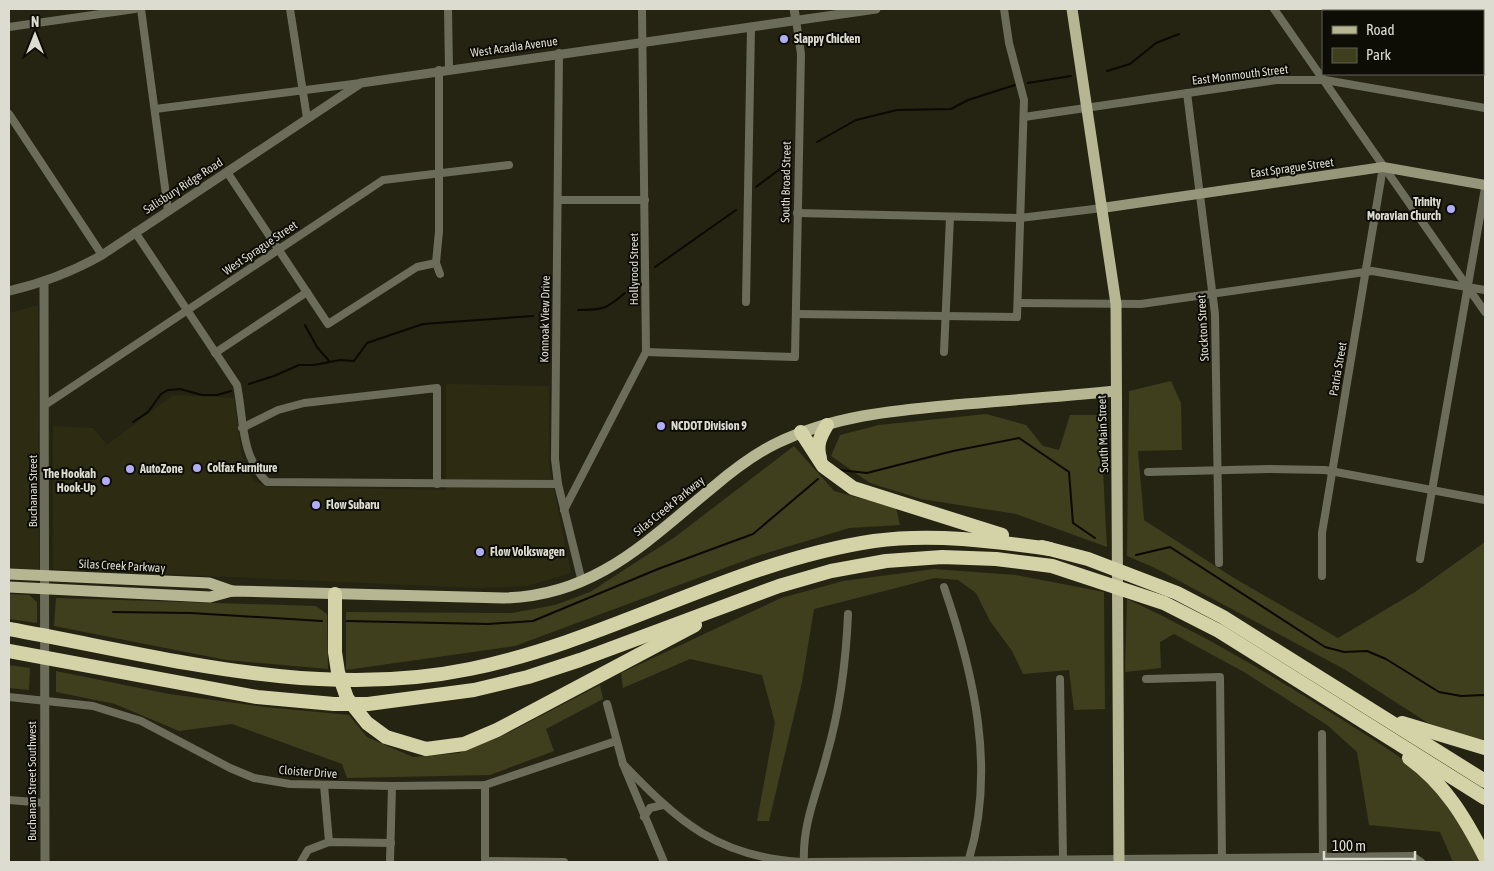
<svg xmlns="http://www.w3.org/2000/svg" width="1494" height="871" font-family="'Asap Condensed',sans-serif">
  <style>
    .built { fill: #2d2c13 }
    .green { fill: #3f3e1d }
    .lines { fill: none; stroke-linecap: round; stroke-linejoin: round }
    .stream { stroke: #0b0900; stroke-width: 2 }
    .minor { stroke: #6c6c5b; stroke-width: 8 }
    .tertiary { stroke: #6c6c5b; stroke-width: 9 }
    .secondary { stroke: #96967a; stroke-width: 10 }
    .primary { stroke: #b7b692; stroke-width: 11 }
    .motorway { stroke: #d4d3a8; stroke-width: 14 }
    .poi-dot { fill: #b2adf9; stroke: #0d0d06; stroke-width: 2 }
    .labels { text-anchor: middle; stroke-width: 4; stroke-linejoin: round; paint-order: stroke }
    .poi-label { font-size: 12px; font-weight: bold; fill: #dcdcd1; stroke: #0d0d06; text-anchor: start }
    .street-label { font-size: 12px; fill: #dcdcd1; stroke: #0d0d06 }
  </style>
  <rect width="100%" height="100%" fill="#252413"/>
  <!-- built -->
  <g class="built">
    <polygon points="1360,9 1485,9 1485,30 1483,30 1483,11 1375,11"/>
    <polygon points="38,305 39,572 9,570 9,313"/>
    <polygon points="446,384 549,386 549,464 571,573 527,586 479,588 53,569 53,426 93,428 107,445 173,395 234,398 242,456 253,480 267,487 446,490"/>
  </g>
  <!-- green -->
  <g class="green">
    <polygon points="1171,381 1181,403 1182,450 1138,451 1144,520 1234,578 1338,638 1415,592 1485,542 1485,742 1428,723 1344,669 1155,568 1127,556 1129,391"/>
    <polygon points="986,414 1026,425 1043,446 1059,450 1070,415 1100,415 1107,547 1016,514 921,499 870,483 831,456 840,435 879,425"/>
    <polygon points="794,446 834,491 896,508 900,525 849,528 757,556 515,646 346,670 346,612 512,613 555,605 590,592 675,537"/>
    <polygon points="934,569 1016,575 1104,592 1105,709 1074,710 1069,670 1023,674 1012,651 990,621 976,593 958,580 935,578 814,609 802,682 769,821 757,821 775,723 762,675 690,659 623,688 621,673 781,598 843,581"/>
    <polygon points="9,594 29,595 37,602 37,623 9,619"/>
    <polygon points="56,598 316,606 327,614 328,669 226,660 54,626"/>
    <path d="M1127 599C1203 634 1275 677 1346 722 1374 741 1406 758 1430 782 1452 804 1465 835 1480 862H1453L1440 832 1369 825 1357 752 1327 725 1244 672 1174 634 1160 642 1161 668 1125 672Z"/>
    <polygon points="9,665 30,668 29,690 9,688"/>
    <polygon points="56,671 169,694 265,707 349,715 367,737 413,757 459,753 504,735 600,685 603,699 546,729 554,751 490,775 347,778 342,764 232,724 179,731 115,704 56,692"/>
  </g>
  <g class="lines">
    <!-- stream -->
    <g class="stream">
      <polyline points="1107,71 1130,64 1156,43 1179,34"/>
      <polyline points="1028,83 1071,76"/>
      <polyline points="817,142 856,120 897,110 951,109 968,100 1015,85"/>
      <polyline points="756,187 784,166"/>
      <polyline points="655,267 736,210"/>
      <path d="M578 310C604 310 606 309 625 293"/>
      <polyline points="305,325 317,347 330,362"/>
      <polyline points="249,384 274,376 299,365 314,365 340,360 354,361 367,343 423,324 533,316"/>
      <polyline points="133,422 148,412 161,394 168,390 180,389 202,395 217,395 231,391"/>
      <polyline points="839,470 867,473 953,451 1019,438 1069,472 1073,523 1095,538"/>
      <polyline points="1136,555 1170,547 1325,647 1344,652 1367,651 1386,659 1439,692 1461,696 1485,695"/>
      <polyline points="113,612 191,613 322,621"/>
      <polyline points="347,621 488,624 533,621 658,569 753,534 818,479"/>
    </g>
    <!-- minor -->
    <g class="minor">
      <polyline points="141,9 168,210"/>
      <polyline points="290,9 307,118"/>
      <polyline points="448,9 449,69"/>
      <polyline points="1274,9 1485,312"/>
      <polyline points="1360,9 1375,11"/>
      <polyline points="9,27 135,9"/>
      <polyline points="1483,30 1485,30"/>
      <polyline points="559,53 555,459 558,484 582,582"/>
      <polyline points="439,70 439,231 436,263 440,274"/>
      <polyline points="1187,93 1215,314 1219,563"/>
      <polyline points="155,109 361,83"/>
      <polyline points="9,114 102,255"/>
      <polyline points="1024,117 1276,80 1325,80 1485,108"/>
      <polyline points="227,172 328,324 417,267 436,263"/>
      <polyline points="558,200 645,200"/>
      <polyline points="797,213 1020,218 1102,208"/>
      <path d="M135 232 237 385C244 419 240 455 267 482L558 484"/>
      <polyline points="746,302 751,27"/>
      <polyline points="1018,303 1141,304 1372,271 1485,290"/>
      <polyline points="796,314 1017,317 1024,100 1009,43 1004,9"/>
      <polyline points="646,352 795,357 801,54 796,20"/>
      <polyline points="944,352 950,217"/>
      <polyline points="215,353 307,292"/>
      <polyline points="45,405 383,180 509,165"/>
      <polyline points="242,428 278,410 304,403 437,388 437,484"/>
      <polyline points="1148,472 1269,469 1325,470 1485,500"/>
      <polyline points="564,510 646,352 642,9"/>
      <polyline points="1420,559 1485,188"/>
      <polyline points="1322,576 1322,533 1383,167"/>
      <path d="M944 587C974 674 996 769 969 859"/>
      <polyline points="1060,679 1063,858"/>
      <polyline points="1146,679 1220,677 1222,860"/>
      <polyline points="9,697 93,706 141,721 230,768 254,778 290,784 392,786 485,785 616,741"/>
      <polyline points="607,704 623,764 664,862"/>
      <polyline points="1322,734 1323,862"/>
      <path d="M623 764C679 822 717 857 802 862"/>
      <polyline points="324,785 329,842"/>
      <polyline points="9,800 45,803"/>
      <polyline points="644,817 650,808 663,805"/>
      <polyline points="485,861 564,862"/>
      <polyline points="301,862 308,850 329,842 391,843"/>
      <polyline points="390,862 392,786"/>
      <polyline points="485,862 485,785"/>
      <path d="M804 862C802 824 818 790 827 754 840 709 846 661 848 614"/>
      <polyline points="810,862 1412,856 1421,862"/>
    </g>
    <!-- tertiary -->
    <g class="tertiary">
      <polyline points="794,9 796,20"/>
      <polyline points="44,282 45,862"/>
      <path d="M9 291C43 283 72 272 102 255L361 83 876 9"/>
    </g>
    <!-- secondary -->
    <polyline class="secondary" points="1102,208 1383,167 1485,185"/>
    <!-- primary -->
    <g class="primary">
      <polyline points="1072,9 1116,304 1119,862"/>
      <polyline points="9,574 209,583 232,591"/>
      <path d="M9 587 210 597 232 591 504 598C595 596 647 541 712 488 732 471 754 454 777 443 837 414 900 410 965 404 1015 400 1065 396 1115 391"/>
    </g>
    <!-- motorway -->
    <g class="motorway">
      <polyline points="801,432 823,466 853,488 1002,535"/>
      <path d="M820 458C816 445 820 437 827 425"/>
      <polyline points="1042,547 1088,559 1177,593 1223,617 1485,781"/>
      <polyline points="335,594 335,652 338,672 347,698 367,723 386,737 426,749 464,744 497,730 695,625"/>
      <path d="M9 629C161 656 315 701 470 669 609 641 733 562 874 541 933 533 992 541 1050 549"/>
      <polyline points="9,651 257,697 334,704 368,704 474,690 528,677 580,660 779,586 831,571 886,561 942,557 996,559 1052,566 1164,603 1219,631 1485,798"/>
      <polyline points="1402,723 1485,748"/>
      <path d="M1409 758C1445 784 1465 818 1485 857"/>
    </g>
  </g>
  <!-- markers -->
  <g class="poi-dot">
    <circle cx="784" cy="39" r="5"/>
    <circle cx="1451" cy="209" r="5"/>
    <circle cx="661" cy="426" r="5"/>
    <circle cx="197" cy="468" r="5"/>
    <circle cx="130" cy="469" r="5"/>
    <circle cx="106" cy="481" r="5"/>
    <circle cx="316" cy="505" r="5"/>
    <circle cx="480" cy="552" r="5"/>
  </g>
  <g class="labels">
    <!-- poi labels -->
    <g class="poi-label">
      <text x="794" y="43">Slappy Chicken</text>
      <text x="1441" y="206" text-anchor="end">Trinity<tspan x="1441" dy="14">Moravian Church</tspan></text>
      <text x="671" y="430">NCDOT Division 9</text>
      <text x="207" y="472">Colfax Furniture</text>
      <text x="140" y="473">AutoZone</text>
      <text x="96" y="478" text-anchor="end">The Hookah<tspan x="96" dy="14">Hook-Up</tspan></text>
      <text x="326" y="509">Flow Subaru</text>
      <text x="490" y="556">Flow Volkswagen</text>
    </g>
    <!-- street labels -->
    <g class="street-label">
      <text transform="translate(514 47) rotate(-8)" y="4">West Acadia Avenue</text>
      <text transform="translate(1240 75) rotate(-7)" y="4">East Monmouth Street</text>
      <text transform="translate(1292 168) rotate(-8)" y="4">East Sprague Street</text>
      <text transform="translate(786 182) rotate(-89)" y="4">South Broad Street</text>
      <text transform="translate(183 186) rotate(-33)" y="4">Salisbury Ridge Road</text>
      <text transform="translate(260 248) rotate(-34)" y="4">West Sprague Street</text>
      <text transform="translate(634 269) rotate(-90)" y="4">Hollyrood Street</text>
      <text transform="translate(545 319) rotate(-89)" y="4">Konnoak View Drive</text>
      <text transform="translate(1203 328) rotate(-93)" y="4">Stockton Street</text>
      <text transform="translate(1338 369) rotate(-80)" y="4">Patria Street</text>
      <text transform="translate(1103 434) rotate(-92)" y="4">South Main Street</text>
      <text transform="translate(33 491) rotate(-90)" y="4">Buchanan Street</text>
      <text transform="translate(669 506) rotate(-39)" y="4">Silas Creek Parkway</text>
      <text transform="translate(122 566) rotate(3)" y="4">Silas Creek Parkway</text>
      <text transform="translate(308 772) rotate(4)" y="4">Cloister Drive</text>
      <text transform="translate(32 781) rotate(-90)" y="4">Buchanan Street Southwest</text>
    </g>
  </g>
  <!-- border -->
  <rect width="1494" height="871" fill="none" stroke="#dcdcd1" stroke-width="20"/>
  <!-- legend -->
  <rect x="1322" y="10" width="162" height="65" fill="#0d0d06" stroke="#606057"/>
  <rect x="1332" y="26" width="25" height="8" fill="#b7b692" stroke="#606057"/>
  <text x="1366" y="35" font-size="15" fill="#dcdcd1">Road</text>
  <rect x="1332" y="48" width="25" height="15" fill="#3f3e1d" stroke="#606057"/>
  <text x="1366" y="60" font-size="15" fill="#dcdcd1">Park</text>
  <!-- north arrow -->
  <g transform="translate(35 35)" stroke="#0d0d06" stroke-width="4" paint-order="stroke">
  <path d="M0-4L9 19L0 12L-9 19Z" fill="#dcdcd1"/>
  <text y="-8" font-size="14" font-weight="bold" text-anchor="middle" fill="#dcdcd1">N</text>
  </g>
  <!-- scale -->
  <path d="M1324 851v8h91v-8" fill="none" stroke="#dcdcd1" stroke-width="2.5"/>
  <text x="1332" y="851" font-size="15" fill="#dcdcd1" stroke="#0d0d06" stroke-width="4" paint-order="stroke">100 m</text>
</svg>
